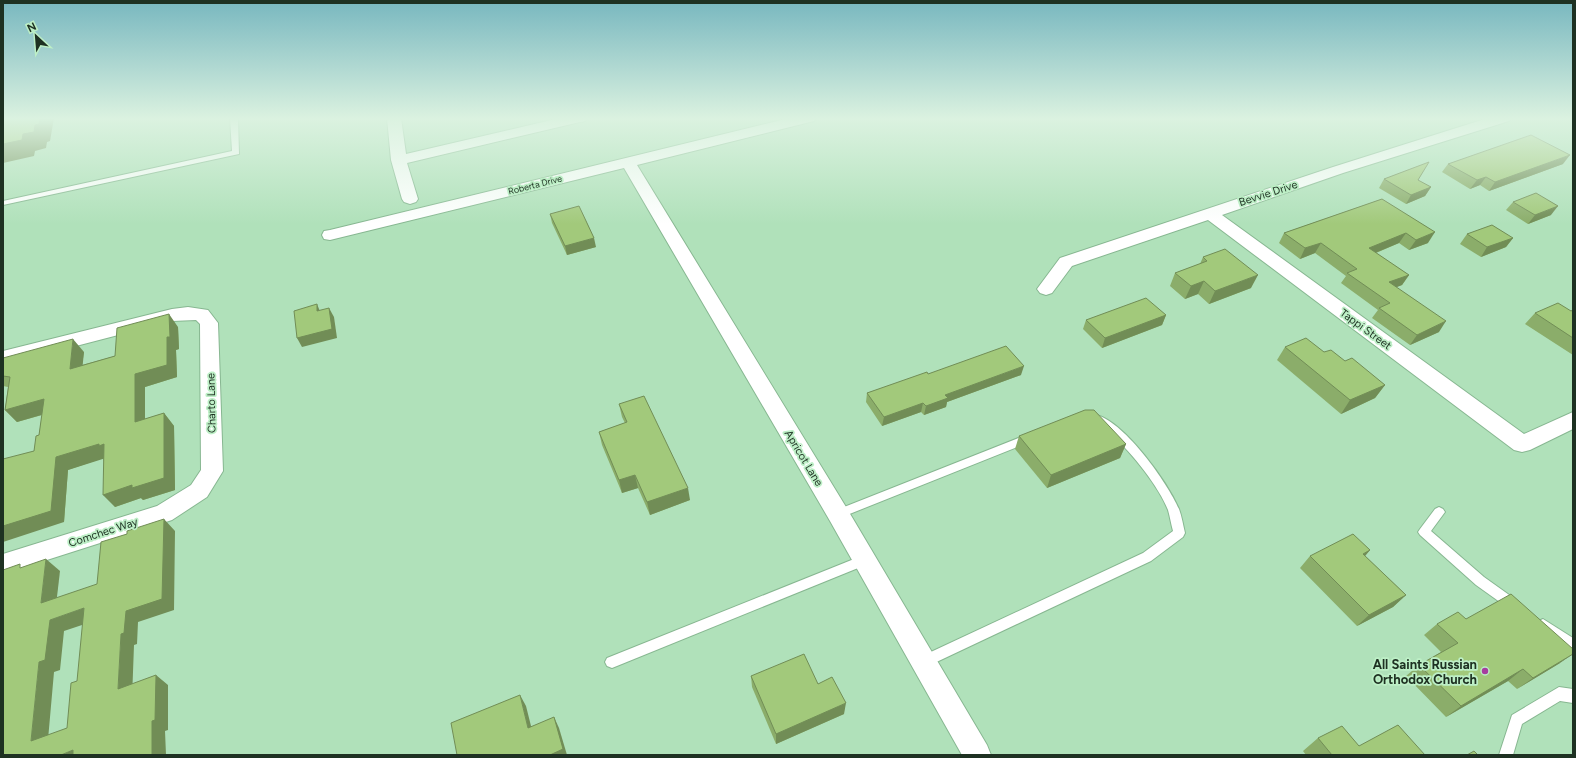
<svg xmlns="http://www.w3.org/2000/svg" width="1576" height="758" font-family="Figtree,sans-serif">
  <style>
    .lines { fill: none; stroke-linecap: round; stroke-linejoin: round }
    .service-casing { stroke: #87b791; stroke-width: 2 }
    .minor-casing { stroke: #87b791; stroke-width: 2 }
    .service { fill: #fff; fill-rule: evenodd }
    .minor { fill: #fff; fill-rule: evenodd }
    .wall { fill: #8bad6a }
    .shaded-wall { fill: #718d56 }
    .building { fill: #a2c97b; stroke: #718d56; fill-rule: evenodd }
    .poi-dot { fill: #a63d9f; stroke: #bdefc6; stroke-width: 1.5 }
    .labels { text-anchor: middle; stroke-width: 3.5; stroke-linejoin: round; paint-order: stroke }
    .far-street-label { font-size: 9px; fill: #1e3122; stroke: #bdefc6 }
    .street-label { font-size: 11px; fill: #1e3122; stroke: #bdefc6 }
    .near-poi-label { font-size: 13px; font-weight: bold; fill: #1e3122; stroke: #bdefc6; text-anchor: end }
  </style>
  <rect width="100%" height="100%" fill="#b0e1ba"/>
  <g class="lines">
    <defs>
      <g id="service">
        <polygon points="230,118 238,118 239,154 3,205 3,201 232,151"/>
        <path d="M1097 415C1126 424 1167 482 1179 509 1182 517 1183 525 1185 533L1183 537 1151 561 928 666 923 668 918 666 916 662 918 658 1143 553 1173 531C1171 524 1170 517 1168 510 1159 487 1132 453 1113 436 1108 431 1095 424 1092 419L1093 416Z"/>
        <polygon points="1031,433 1035,434 1036,437 1035,440 842,517 838,519 834,517 832,514 834,511"/>
        <polygon points="1439,507 1443,509 1445,512 1431,531 1484,577 1519,602 1521,606 1519,610 1515,612 1511,610 1476,585 1420,535 1418,532 1420,529 1435,509"/>
        <polygon points="864,555 868,556 870,560 868,564 612,668 607,666 605,662 607,658"/>
        <polygon points="1543,619 1573,638 1573,651 1539,629 1537,625 1539,621"/>
        <polygon points="1559,687 1573,689 1573,703 1560,701 1522,724 1513,755 1499,755 1512,715"/>
      </g>
      <g id="minor">
        <polygon points="387,118 401,118 406,154 560,118 587,118 585,121 580,122 407,163 418,199 416,202 410,204 404,202 402,199 391,160"/>
        <polygon points="790,118 816,118 814,121 637,165 846,507 987,745 991,755 962,755 830,521 624,168 330,240 324,239 322,235 324,231 330,230"/>
        <polygon points="1488,118 1511,118 1509,121 1343,173 1222,215 1524,434 1573,412 1573,429 1530,450 1522,452 1514,450 1208,220 1072,266 1052,293 1046,295 1040,293 1037,289 1060,258 1333,167"/>
        <polygon points="188,307 208,310 218,323 223,471 207,497 172,520 3,574 3,554 157,506 191,485 201,470 200,324 196,320 172,321 3,365 3,351 172,309"/>
      </g>
    </defs>
    <!-- service casing -->
    <use href="#service" class="service-casing"/>
    <!-- minor casing -->
    <use href="#minor" class="minor-casing"/>
    <!-- service -->
    <use href="#service" class="service"/>
    <!-- minor -->
    <use href="#minor" class="minor"/>
  </g>
  <!-- wall -->
  <g class="wall">
    <polygon points="1448,164 1563,164 1489,191 1480,185 1470,189 1442,172"/>
    <polygon points="1384,179 1431,187 1425,196 1406,204 1379,188"/>
    <polygon points="1382,199 1428,243 1409,250 1399,243 1376,253 1409,275 1402,285 1396,287 1439,332 1410,345 1372,318 1378,310 1341,283 1346,276 1315,253 1300,259 1279,243 1284,233"/>
    <polygon points="1513,202 1551,215 1528,224 1506,210"/>
    <polygon points="550,214 596,247 567,255 552,223"/>
    <polygon points="1467,234 1513,238 1506,247 1481,257 1460,244"/>
    <polygon points="1203,257 1251,288 1209,304 1198,294 1185,299 1170,286 1175,273 1200,264"/>
    <polygon points="1573,310 1573,355 1525,324 1535,313 1571,311"/>
    <polygon points="1166,315 1162,325 1102,348 1083,329 1086,320"/>
    <polygon points="178,327 179,349 176,350 177,377 145,387 145,419 164,413 174,426 175,490 143,500 141,498 115,507 103,458 68,470 64,522 34,451 39,435 42,415 17,422 5,410 8,387 3,386 3,358 84,352 82,365 115,356"/>
    <polygon points="1285,347 1324,352 1345,361 1385,385 1375,398 1341,414 1277,360"/>
    <polygon points="928,374 1021,375 947,402 946,407 924,415 921,412 882,426 866,402 867,393"/>
    <polygon points="619,404 690,500 650,515 638,488 622,493 602,445 599,432 625,423 622,417"/>
    <polygon points="1019,436 1126,444 1120,458 1047,488 1015,449"/>
    <polygon points="1370,550 1365,556 1406,595 1393,607 1357,626 1300,568 1310,556"/>
    <polygon points="1466,619 1560,663 1517,689 1508,681 1446,717 1406,676 1419,665 1441,652 1424,635 1437,624"/>
    <polygon points="751,676 818,684 844,714 776,744 752,687"/>
    <polygon points="1318,738 1359,746 1425,755 1306,755 1303,751"/>
  </g>
  <!-- shaded-wall -->
  <g class="shaded-wall">
    <polygon points="40,118 54,118 50,141 47,142 46,148 35,151 34,156 3,163 3,144 23,134 35,125"/>
    <polygon points="1570,155 1563,164 1489,191 1495,182"/>
    <polygon points="1486,177 1480,185 1470,189 1477,180"/>
    <polygon points="1431,187 1425,196 1406,204 1411,195"/>
    <polygon points="1558,206 1551,215 1528,224 1535,215"/>
    <polygon points="1435,232 1428,243 1409,250 1416,240"/>
    <polygon points="1406,233 1399,243 1363,258 1369,248"/>
    <polygon points="594,238 596,247 567,255 565,246"/>
    <polygon points="1513,238 1506,247 1481,257 1487,247"/>
    <polygon points="1321,243 1315,253 1300,259 1305,248"/>
    <polygon points="1258,275 1251,288 1209,304 1215,291"/>
    <polygon points="1409,275 1402,285 1382,293 1389,282"/>
    <polygon points="1204,281 1198,294 1185,299 1191,286"/>
    <polygon points="317,304 321,314 317,311"/>
    <polygon points="329,308 334,317 337,338 302,347 297,338"/>
    <polygon points="169,314 178,327 179,349 176,350 177,377 145,387 145,435 135,422 135,374 167,337"/>
    <polygon points="1166,315 1162,325 1102,348 1105,338"/>
    <polygon points="1446,321 1439,332 1410,345 1417,335"/>
    <polygon points="73,339 84,352 81,381 70,369"/>
    <polygon points="1024,366 1021,375 947,402 946,407 924,415 926,406 945,395"/>
    <polygon points="1385,385 1375,398 1341,414 1350,400"/>
    <polygon points="44,399 55,411 17,422 5,410"/>
    <polygon points="923,403 921,412 882,426 884,417"/>
    <polygon points="164,413 174,426 175,490 143,500 141,498 115,507 103,495"/>
    <polygon points="99,444 104,444 109,457 68,470 64,522 3,542 3,526 56,457"/>
    <polygon points="1126,444 1120,458 1047,488 1051,475"/>
    <polygon points="635,475 638,488 622,493 619,480"/>
    <polygon points="688,488 690,500 650,515 647,502"/>
    <polygon points="164,519 175,531 174,610 138,622 137,644 134,645 132,699 118,689 121,634 126,611"/>
    <polygon points="1370,550 1359,563 1363,554"/>
    <polygon points="46,559 60,571 55,614 41,603"/>
    <polygon points="1406,595 1393,607 1357,626 1369,615"/>
    <polygon points="84,608 97,620 64,631 60,670 54,672 47,751 31,741 39,662 50,620"/>
    <polygon points="1573,654 1560,663 1517,689 1533,678"/>
    <polygon points="1523,669 1508,681 1446,717 1461,706"/>
    <polygon points="156,675 168,685 168,730 165,731 166,755 152,755 152,721"/>
    <polygon points="520,695 526,706 534,738 528,728"/>
    <polygon points="846,703 844,714 776,744 776,734"/>
    <polygon points="554,717 559,728 567,755 550,755"/>
    <polygon points="73,750 81,755 61,755"/>
  </g>
  <!-- building -->
  <g class="building">
    <polygon points="3,118 40,118 39,124 35,125 34,132 23,134 22,140 3,144"/>
    <polygon points="1531,135 1570,155 1495,182 1486,177 1477,180 1448,164"/>
    <polygon points="1429,162 1418,180 1431,187 1411,195 1384,179"/>
    <polygon points="1536,193 1558,206 1535,215 1513,202"/>
    <polygon points="1382,199 1435,232 1416,240 1406,233 1369,248 1409,275 1389,282 1446,321 1417,335 1379,308 1390,303 1347,273 1357,269 1321,243 1305,248 1284,233"/>
    <polygon points="579,206 594,238 565,246 550,214"/>
    <polygon points="1492,225 1513,238 1487,247 1467,234"/>
    <polygon points="1225,249 1258,275 1215,291 1204,281 1191,286 1175,273 1207,261 1203,257"/>
    <polygon points="1146,298 1166,315 1105,338 1086,320"/>
    <polygon points="1558,303 1571,311 1573,310 1573,338 1535,313"/>
    <polygon points="317,304 317,311 329,308 332,329 297,338 294,311"/>
    <polygon points="169,314 170,337 167,337 167,365 135,374 135,422 164,413 164,478 132,488 132,485 103,495 104,444 99,446 99,444 56,457 51,511 3,526 3,459 34,451 36,436 39,435 44,399 5,410 10,377 3,376 3,358 73,339 70,369 115,356 117,328"/>
    <polygon points="1306,338 1324,352 1331,350 1345,361 1352,358 1385,385 1350,400 1285,347"/>
    <polygon points="1006,346 1024,366 945,395 948,398 926,406 923,403 884,417 867,393 927,372 928,374"/>
    <polygon points="644,396 688,488 647,502 635,475 619,480 599,432 627,422 619,404"/>
    <polygon points="1085,410 1094,410 1126,444 1051,475 1019,436"/>
    <path d="M164 519 162 599 126 611 124 633 121 634 118 689 156 675 155 720 152 721V755H73V750L61 755H3V570L20 564V568L46 559 41 603 97 584 101 542 127 534V531ZM84 608 77 681 71 683 67 728 31 741 39 662 45 660 50 620Z"/>
    <polygon points="1353,534 1370,550 1363,554 1406,595 1369,615 1310,556"/>
    <polygon points="1511,594 1573,649 1573,654 1533,678 1523,669 1461,706 1419,665 1458,643 1437,624 1458,612 1466,619"/>
    <polygon points="804,654 818,684 832,677 846,703 776,734 751,676"/>
    <polygon points="520,695 528,728 554,717 563,749 550,755 457,755 451,723"/>
    <polygon points="1398,725 1425,755 1332,755 1318,738 1342,726 1359,746"/>
    <polygon points="1474,751 1478,755 1467,755"/>
  </g>
  <!-- sky -->
  <linearGradient id="sky" x2="0" y2="1"><stop stop-color="#78b7bf"/><stop offset="0.53" stop-color="#dbf2e0"/><stop offset="1" stop-color="#dbf2e0" stop-opacity="0"/></linearGradient>
  <rect width="1576" height="224" fill="url(#sky)"/>
  <!-- markers -->
  <circle class="poi-dot" cx="1485" cy="671" r="4"/>
  <g class="labels">
    <!-- far-street labels -->
    <g class="far-street-label">
      <text transform="translate(535 185) rotate(-14)" y="3">Roberta Drive</text>
    </g>
    <!-- street labels -->
    <g class="street-label">
      <text transform="translate(1268 193) rotate(-18)" y="4">Bevvie Drive</text>
      <text transform="translate(1366 329) rotate(36)" y="4">Tappi Street</text>
      <text transform="translate(211 403) rotate(-91)" y="4">Charto Lane</text>
      <text transform="translate(804 458) rotate(59)" y="4">Apricot Lane</text>
      <text transform="translate(103 532) rotate(-18)" y="4">Comchec Way</text>
    </g>
    <!-- near-poi labels -->
    <g class="near-poi-label">
      <text x="1477" y="669">All Saints Russian<tspan x="1477" dy="15">Orthodox Church</tspan></text>
    </g>
  </g>
  <!-- border -->
  <rect width="1576" height="758" fill="none" stroke="#1e3122" stroke-width="8"/>
  <!-- north arrow -->
  <g transform="translate(36 36) rotate(334)" stroke="#bdefc6" stroke-width="3" paint-order="stroke">
  <path d="M0-3L7 15L0 10L-7 15Z" fill="#1e3122"/>
  <text y="-6" font-size="11" font-weight="bold" text-anchor="middle" fill="#1e3122">N</text>
  </g>
</svg>
